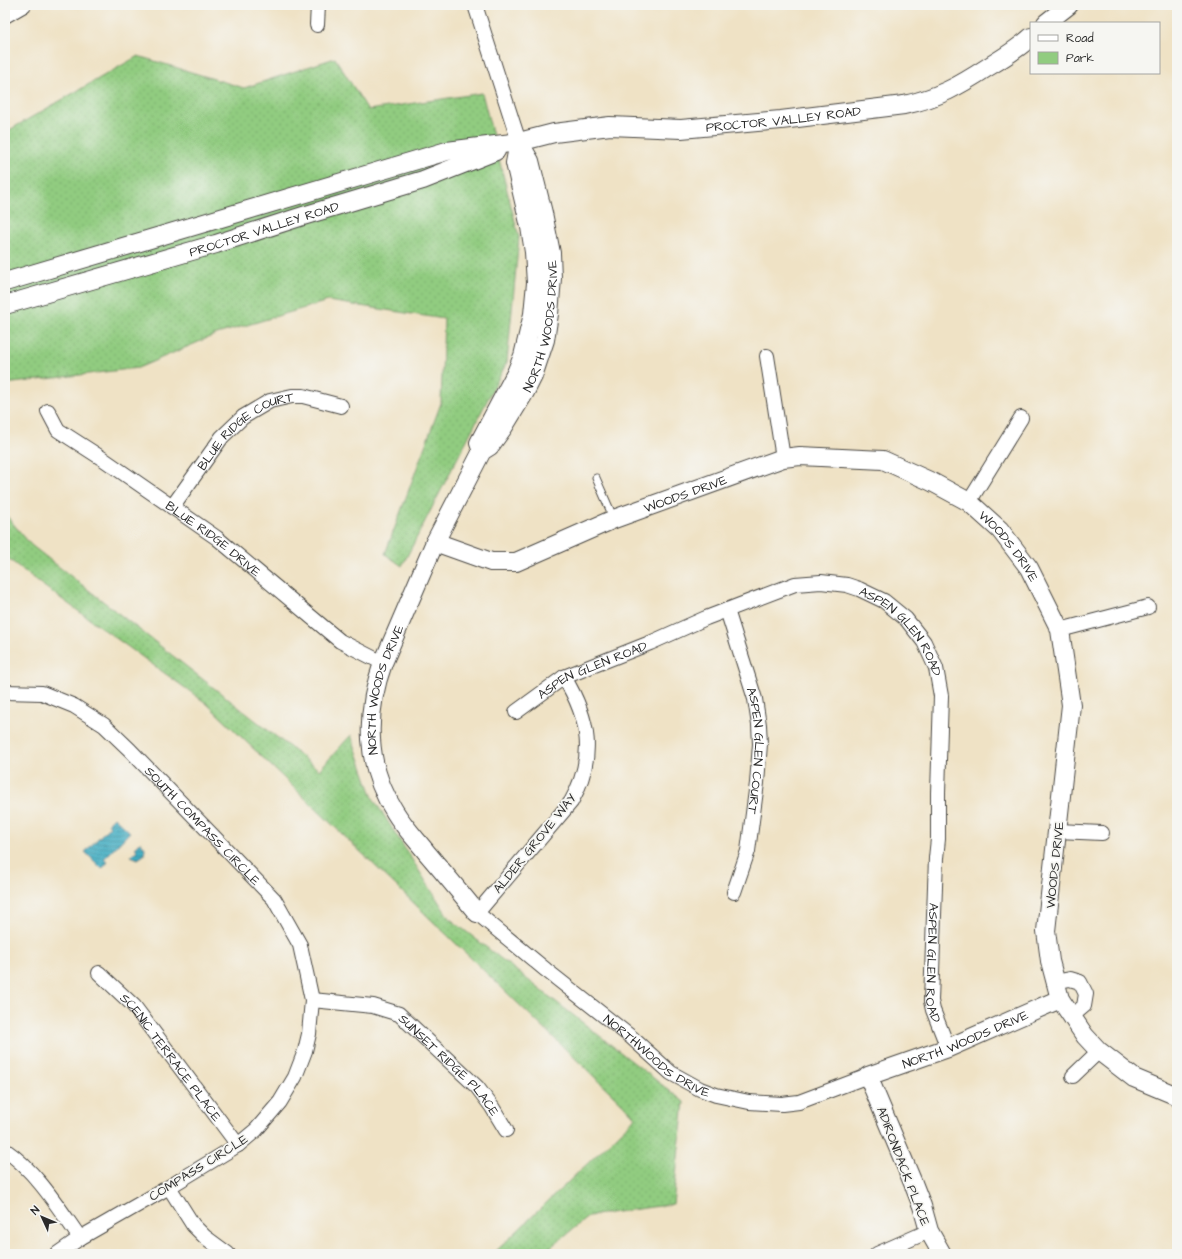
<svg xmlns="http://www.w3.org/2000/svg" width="1182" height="1259" font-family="'Architects Daughter',sans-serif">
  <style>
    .green { fill: url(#green-dots); stroke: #5e7c56 }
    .water { fill: url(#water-rules); stroke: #376c76 }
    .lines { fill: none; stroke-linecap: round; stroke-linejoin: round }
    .service-casing { stroke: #484642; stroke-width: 9 }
    .minor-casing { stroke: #484642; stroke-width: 16 }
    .tertiary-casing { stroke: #484642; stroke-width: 20 }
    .service { stroke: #fff; stroke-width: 7 }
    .minor { stroke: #fff; stroke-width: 14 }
    .tertiary { stroke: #fff; stroke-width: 18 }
    .labels { text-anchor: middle; stroke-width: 3.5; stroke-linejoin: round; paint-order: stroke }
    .street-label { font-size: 13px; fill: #2b2b2b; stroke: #f6f6f2 }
  </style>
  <defs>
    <pattern id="green-dots" width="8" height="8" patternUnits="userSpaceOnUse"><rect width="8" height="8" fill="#91cc80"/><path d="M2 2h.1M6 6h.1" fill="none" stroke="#7daf6f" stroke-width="1.8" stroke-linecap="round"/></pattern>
    <pattern id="water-rules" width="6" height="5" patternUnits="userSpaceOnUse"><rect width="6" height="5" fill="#43adc2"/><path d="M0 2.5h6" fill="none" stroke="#388d9e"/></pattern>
  </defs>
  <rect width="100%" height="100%" fill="#f6f6f2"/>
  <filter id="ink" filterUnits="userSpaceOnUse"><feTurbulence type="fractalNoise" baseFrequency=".025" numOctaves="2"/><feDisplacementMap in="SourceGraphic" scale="8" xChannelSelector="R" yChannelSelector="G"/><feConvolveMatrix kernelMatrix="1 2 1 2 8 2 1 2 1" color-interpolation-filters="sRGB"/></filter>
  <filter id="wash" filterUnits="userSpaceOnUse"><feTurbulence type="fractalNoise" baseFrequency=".012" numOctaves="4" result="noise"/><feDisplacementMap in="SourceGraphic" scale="16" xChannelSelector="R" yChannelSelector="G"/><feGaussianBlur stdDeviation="0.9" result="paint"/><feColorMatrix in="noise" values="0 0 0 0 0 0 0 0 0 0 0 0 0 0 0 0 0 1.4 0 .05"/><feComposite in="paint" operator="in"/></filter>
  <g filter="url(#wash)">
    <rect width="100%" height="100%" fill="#efe2c5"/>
    <!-- green -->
    <g class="green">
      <polygon points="138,56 244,88 335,58 368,110 482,93 519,237 507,362 402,566 385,554 441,403 444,319 328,301 217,334 138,368 5,384 5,131 11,129"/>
      <polygon points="5,514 31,545 319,770 351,735 373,798 449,918 684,1102 673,1204 589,1216 542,1254 493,1254 636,1117 206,703 38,582 5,556"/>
    </g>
    <!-- water -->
    <g class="water">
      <polygon points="114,817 130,832 104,859 108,862 102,869 85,852 110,826 108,823"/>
      <polygon points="141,842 145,848 144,855 138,859 131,856 137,850 135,848"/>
    </g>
  </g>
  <g filter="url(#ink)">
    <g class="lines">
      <defs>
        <polyline id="service" points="596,478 614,519"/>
        <g id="minor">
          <polyline points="475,5 519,142"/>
          <polyline points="5,16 24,5"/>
          <polyline points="317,25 318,5"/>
          <polyline points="767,356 783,458"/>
          <path id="s1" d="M48 411 58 430 103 459 217 538 340 641 383 663"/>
          <polyline points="969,502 1021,418"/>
          <path id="s2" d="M172 507 222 437 243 417 270 401 292 396H303L341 406"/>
          <path id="s3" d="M727 610 755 699 759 725 760 744 757 783 748 851 734 892"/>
          <polyline points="1060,630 1148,607"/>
          <path id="s4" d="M564 677C590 720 596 757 571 802L477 913 546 970 631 1037 671 1073 700 1089 716 1095 749 1102 782 1104 799 1102 868 1076"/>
          <path id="s5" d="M5 692 42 693 74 706 104 725 130 750 274 899 300 945 312 1000 309 1034 305 1051 295 1077 280 1102 256 1130 238 1145 169 1187 80 1238 57 1254"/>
          <path id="s6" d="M516 712 564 677 650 643 706 618 795 584 821 582 847 585 859 589 884 601 906 619 924 642 936 668 941 696 938 793V839L936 858 931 1001 933 1010 948 1048"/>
          <polyline points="1058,831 1102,833"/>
          <path id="s7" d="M99 973 134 1006 238 1145"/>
          <polyline points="1055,982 1070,979 1080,982 1086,994 1084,1006 1071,1017"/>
          <path id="s8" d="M312 1000 373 1006 399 1014 477 1087 492 1107 506 1130"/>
          <polyline points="1073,1076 1099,1051"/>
          <path d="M5 1150C37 1172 58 1207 80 1238"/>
          <polyline points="169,1187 193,1225 205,1237 228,1254"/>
          <polyline points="877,1254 929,1231"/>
        </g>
        <g id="tertiary">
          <polyline points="1046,23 1069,5"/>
          <path id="s9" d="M5 282 447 151 519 142 554 133 610 126 681 129 781 120 904 105C938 98 959 86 988 67 1003 58 1018 49 1031 37"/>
          <path id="s10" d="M5 305 216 244 303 216 423 180 496 151"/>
          <polyline points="482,451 479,443 516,373 523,356 533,314 536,283 534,252 530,227 515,163 519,142"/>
          <path id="s11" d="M435 542 491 562H516L614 519 783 458 800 456 883 460 932 482 969 502 1000 530 1029 568 1060 630 1071 705 1046 931 1050 961 1060 999 1085 1036 1099 1051 1134 1078 1177 1096"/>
          <path id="s12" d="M477 913C461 893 444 873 427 853 416 839 404 827 395 812 365 766 365 713 383 663L435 542 482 451 490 446 503 428 525 392 533 376 545 340 549 314 552 278 551 253 543 213 530 161 519 142"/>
          <path id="s13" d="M942 1254 929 1231 922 1206 913 1183 868 1076 948 1048 1060 999"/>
        </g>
      </defs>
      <!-- service casing -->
      <use href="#service" class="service-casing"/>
      <!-- minor casing -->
      <use href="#minor" class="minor-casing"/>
      <!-- tertiary casing -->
      <use href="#tertiary" class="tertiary-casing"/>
      <!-- service -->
      <use href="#service" class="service"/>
      <!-- minor -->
      <use href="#minor" class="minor"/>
      <!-- tertiary -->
      <use href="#tertiary" class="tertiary"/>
    </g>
  </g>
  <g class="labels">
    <!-- street labels -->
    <g class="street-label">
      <text dy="5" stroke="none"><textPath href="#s9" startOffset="800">PROCTOR VALLEY ROAD</textPath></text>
      <text dy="5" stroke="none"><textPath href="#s10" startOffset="270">PROCTOR VALLEY ROAD</textPath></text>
      <text dy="5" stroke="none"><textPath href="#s12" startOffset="662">NORTH WOODS DRIVE</textPath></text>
      <text dy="5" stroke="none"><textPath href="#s2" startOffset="109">BLUE RIDGE COURT</textPath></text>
      <text dy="5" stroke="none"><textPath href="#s11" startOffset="267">WOODS DRIVE</textPath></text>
      <text dy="5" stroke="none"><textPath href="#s1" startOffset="211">BLUE RIDGE DRIVE</textPath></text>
      <text dy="5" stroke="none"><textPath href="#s11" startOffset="627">WOODS DRIVE</textPath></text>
      <text dy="5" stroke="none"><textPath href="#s6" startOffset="435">ASPEN GLEN ROAD</textPath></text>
      <text dy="5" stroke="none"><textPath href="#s6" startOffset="88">ASPEN GLEN ROAD</textPath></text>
      <text dy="5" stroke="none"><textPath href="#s12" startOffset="259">NORTH WOODS DRIVE</textPath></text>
      <text dy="5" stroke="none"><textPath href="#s3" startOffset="145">ASPEN GLEN COURT</textPath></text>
      <text dy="5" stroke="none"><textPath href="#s5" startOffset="248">SOUTH COMPASS CIRCLE</textPath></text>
      <text transform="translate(534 843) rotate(-51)" y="5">ALDER GROVE WAY</text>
      <text transform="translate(1054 865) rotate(-84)" y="5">WOODS DRIVE</text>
      <text dy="5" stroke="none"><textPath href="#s6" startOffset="783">ASPEN GLEN ROAD</textPath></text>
      <text dy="5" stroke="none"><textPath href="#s13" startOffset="297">NORTH WOODS DRIVE</textPath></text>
      <text dy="5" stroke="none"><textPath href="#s4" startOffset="508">NORTHWOODS DRIVE</textPath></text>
      <text dy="5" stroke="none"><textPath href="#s7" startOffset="111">SCENIC TERRACE PLACE</textPath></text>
      <text dy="5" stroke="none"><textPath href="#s8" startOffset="160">SUNSET RIDGE PLACE</textPath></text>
      <text transform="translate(904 1166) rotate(69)" y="5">ADIRONDACK PLACE</text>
      <text transform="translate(198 1167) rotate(-32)" y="5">COMPASS CIRCLE</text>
    </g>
  </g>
  <!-- margin -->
  <rect width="1182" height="1259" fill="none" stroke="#f6f6f2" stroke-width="20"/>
  <!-- legend -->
  <rect x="1030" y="22" width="130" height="52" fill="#f6f6f2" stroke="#a5a5a2"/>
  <rect x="1038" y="35" width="20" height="6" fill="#ffffff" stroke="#a5a5a2"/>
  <text x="1066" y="42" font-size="12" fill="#2b2b2b">Road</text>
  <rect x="1038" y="52" width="20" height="12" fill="#91cc80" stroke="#a5a5a2"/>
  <text x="1066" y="62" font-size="12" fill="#2b2b2b">Park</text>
  <!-- north arrow -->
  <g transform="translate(42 1217) rotate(314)" stroke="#f6f6f2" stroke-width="3" paint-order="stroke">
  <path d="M0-3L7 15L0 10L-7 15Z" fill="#2b2b2b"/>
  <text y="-6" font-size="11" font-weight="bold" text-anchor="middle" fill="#2b2b2b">N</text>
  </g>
</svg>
